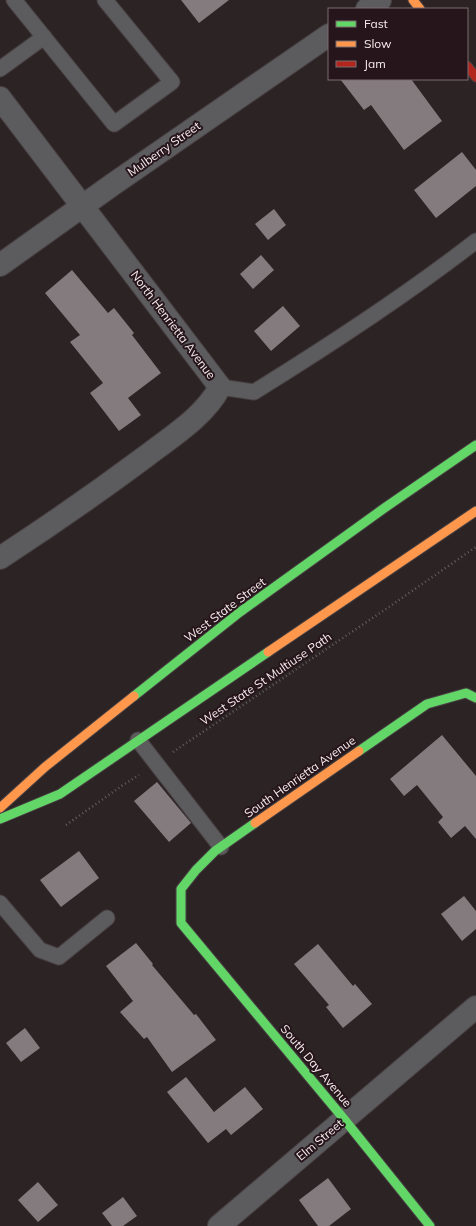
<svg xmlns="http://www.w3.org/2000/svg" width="476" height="1226" font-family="Mulish,sans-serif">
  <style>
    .building { fill: #847b7e }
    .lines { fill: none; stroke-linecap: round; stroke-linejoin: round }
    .lane-casing { stroke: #484042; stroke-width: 17 }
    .street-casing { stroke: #484042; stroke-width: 24 }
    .fast-casing { stroke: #484042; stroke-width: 11 }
    .slow-casing { stroke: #484042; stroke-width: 11 }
    .jam-casing { stroke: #484042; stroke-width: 11 }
    .path { stroke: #635f61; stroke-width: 2.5; stroke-dasharray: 1 3; stroke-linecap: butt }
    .lane { stroke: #5c5b5d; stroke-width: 15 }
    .street { stroke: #5c5b5d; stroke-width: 22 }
    .fast { stroke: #63d668; stroke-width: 9 }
    .slow { stroke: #ff974d; stroke-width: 9 }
    .jam { stroke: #b3261e; stroke-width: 9 }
    .labels { text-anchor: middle; stroke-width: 4; stroke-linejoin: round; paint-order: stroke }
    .street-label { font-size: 12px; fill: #f8ecef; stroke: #26161b }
  </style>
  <rect width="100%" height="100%" fill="#2c2325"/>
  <!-- building -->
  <g class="building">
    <polygon points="181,0 229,0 199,23"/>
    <polygon points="340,79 411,79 442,121 404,150 371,105 364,110"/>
    <polygon points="462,152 476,170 476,186 436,218 414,190"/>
    <polygon points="274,209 286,225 268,240 255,224"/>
    <polygon points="261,255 274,270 253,289 240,274"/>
    <polygon points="72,270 108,313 114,308 134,333 132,335 161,373 128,398 141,415 119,431 90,393 103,383 70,342 80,335 45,293"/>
    <polygon points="283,306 300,326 271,351 254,331"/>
    <polygon points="442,735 476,776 476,839 465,826 451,838 438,822 443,817 417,785 404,796 390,779"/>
    <polygon points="157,782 191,823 169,842 134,801"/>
    <polygon points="79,851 99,878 61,907 40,880"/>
    <polygon points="464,896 476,911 476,929 462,941 441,914"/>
    <polygon points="136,943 153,964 152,965 194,1015 196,1014 216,1040 172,1072 147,1037 144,1039 120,1012 133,1001 106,966"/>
    <polygon points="318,944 353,986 355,984 372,1004 343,1028 326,1007 329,1005 294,964"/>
    <polygon points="25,1028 40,1048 21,1062 6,1043"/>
    <polygon points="186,1077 214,1112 245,1087 263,1109 231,1135 226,1129 208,1143 167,1092"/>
    <polygon points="328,1178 351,1209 329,1226 318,1226 299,1200"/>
    <polygon points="38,1182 58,1205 38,1222 18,1200"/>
    <polygon points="123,1197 137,1216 123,1226 112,1226 102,1213"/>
  </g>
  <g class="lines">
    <defs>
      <g id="lane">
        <polyline points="14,0 114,124 172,82 105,0"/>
        <polyline points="0,69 44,37"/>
        <path d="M220 387 254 392C330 345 405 296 476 241"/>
        <polyline points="138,740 221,847"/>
        <polyline points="0,903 40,950 59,957 107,918"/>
      </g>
      <g id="street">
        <polyline points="367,9 380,0"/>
        <path d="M0 98 220 387C204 417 172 436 145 457 98 492 49 526 0 558"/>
        <polyline points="0,265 112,185 329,35"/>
        <polyline points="219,1226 476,1007"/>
      </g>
      <g id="fast">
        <polyline points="134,696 240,612 383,509 476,445"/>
        <polyline points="359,751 427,704 466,693 476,698"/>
        <polyline points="0,819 60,794 268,652"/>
        <polyline points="255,823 215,851 196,870 181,889 181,923 344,1119 430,1226"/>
      </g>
      <g id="slow">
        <polyline points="413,0 420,9"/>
        <polyline points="268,652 476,511"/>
        <polyline points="0,808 45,767 134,696"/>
        <polyline points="255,823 359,751"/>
      </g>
      <polyline id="jam" points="467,66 476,77"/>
    </defs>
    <!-- lane casing -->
    <use href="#lane" class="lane-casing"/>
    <!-- street casing -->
    <use href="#street" class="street-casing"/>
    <!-- fast casing -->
    <use href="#fast" class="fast-casing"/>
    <!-- slow casing -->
    <use href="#slow" class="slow-casing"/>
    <!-- jam casing -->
    <use href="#jam" class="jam-casing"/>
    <!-- path -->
    <g class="path">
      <polyline points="173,752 383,611 476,547"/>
      <polyline points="66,825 123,785 139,775"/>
    </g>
    <!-- lane -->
    <use href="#lane" class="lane"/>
    <!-- street -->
    <use href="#street" class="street"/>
    <!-- fast -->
    <use href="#fast" class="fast"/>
    <!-- slow -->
    <use href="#slow" class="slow"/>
    <!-- jam -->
    <use href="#jam" class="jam"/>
  </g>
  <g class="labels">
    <!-- street labels -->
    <g class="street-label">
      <text transform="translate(164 149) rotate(-35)" y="4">Mulberry Street</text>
      <text transform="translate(173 325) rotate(53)" y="4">North Henrietta Avenue</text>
      <text transform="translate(225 610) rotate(-37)" y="4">West State Street</text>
      <text transform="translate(266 679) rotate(-34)" y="4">West State St Multiuse Path</text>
      <text transform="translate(300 777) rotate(-35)" y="4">South Henrietta Avenue</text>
      <text transform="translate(316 1066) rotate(50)" y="4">South Day Avenue</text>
      <text transform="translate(320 1140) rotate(-40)" y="4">Elm Street</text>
    </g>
  </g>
  <!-- legend -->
  <rect x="328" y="8" width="140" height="72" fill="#26161b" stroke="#7a6c70"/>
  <rect x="336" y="21" width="20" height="6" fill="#63d668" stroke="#7a6c70"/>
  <text x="364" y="28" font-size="12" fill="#f8ecef">Fast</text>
  <rect x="336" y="41" width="20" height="6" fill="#ff974d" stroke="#7a6c70"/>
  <text x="364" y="48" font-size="12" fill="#f8ecef">Slow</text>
  <rect x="336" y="61" width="20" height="6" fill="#b3261e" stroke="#7a6c70"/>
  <text x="364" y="68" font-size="12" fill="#f8ecef">Jam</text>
</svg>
